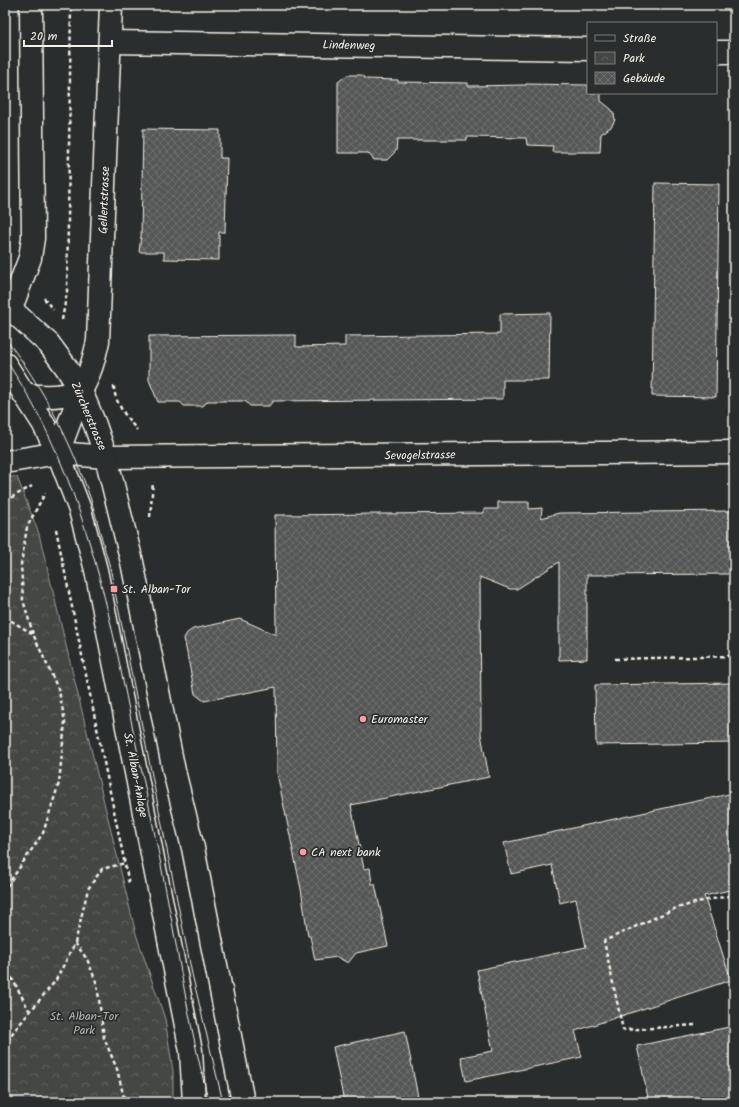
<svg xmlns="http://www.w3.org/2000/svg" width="739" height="1107" font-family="Kalam,sans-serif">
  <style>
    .park { fill: url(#park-crowns); stroke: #9c9c96 }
    .building { fill: url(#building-cross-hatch); stroke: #f4f1e8 }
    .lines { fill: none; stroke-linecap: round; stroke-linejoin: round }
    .minor-casing { stroke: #f4f1e8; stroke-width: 25 }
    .secondary-casing { stroke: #f4f1e8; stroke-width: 25 }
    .path { stroke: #f4f1e8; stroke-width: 2.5; stroke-dasharray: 4 3; stroke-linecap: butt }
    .minor { stroke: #2a2d2e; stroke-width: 22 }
    .secondary { stroke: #2a2d2e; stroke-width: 22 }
    .tram { stroke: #f4f1e8; stroke-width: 1 }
    .poi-dot { fill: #ff9aa2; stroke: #2a2d2e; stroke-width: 1.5 }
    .labels { text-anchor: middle; stroke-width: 3.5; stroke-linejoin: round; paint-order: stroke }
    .street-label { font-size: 12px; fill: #f4f1e8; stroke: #2a2d2e }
    .poi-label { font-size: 12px; fill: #f4f1e8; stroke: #2a2d2e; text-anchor: start }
    .park-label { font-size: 12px; fill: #b6b5af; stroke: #2a2d2e }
  </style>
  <defs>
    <pattern id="park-crowns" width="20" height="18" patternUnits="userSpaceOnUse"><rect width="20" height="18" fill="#444645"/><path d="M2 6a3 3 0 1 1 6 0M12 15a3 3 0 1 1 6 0" fill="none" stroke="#606160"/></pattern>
    <pattern id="building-cross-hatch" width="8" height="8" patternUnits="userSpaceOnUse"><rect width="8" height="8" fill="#555756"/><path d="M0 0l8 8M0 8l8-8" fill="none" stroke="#6e706e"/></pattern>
  </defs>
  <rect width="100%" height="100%" fill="#2a2d2e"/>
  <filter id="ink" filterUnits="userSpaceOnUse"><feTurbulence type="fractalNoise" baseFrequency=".025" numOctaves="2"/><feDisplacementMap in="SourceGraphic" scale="8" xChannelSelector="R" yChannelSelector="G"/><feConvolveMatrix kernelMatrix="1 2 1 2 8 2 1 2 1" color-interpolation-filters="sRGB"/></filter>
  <g filter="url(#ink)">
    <!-- park -->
    <polygon class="park" points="5,477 17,477 39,534 136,934 165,1019 173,1071 173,1102 5,1102"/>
    <!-- building -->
    <g class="building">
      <polygon points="347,75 361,75 366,79 398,80 398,82 468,83 468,86 526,85 526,84 588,85 588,93 601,93 601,101 611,109 614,114 615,120 611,127 601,134 600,152 552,152 553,146 527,145 526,138 467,137 467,140 397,140 396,151 387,160 374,160 368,153 338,153 338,82"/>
      <polygon points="143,129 220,130 220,158 227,158 225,232 219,232 219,260 164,259 164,252 139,252 141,236"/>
      <polygon points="655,183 719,184 716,397 652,396"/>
      <polygon points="550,313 549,380 503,380 503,399 273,401 269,406 250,406 245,401 208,401 203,406 184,406 180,402 158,402 149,380 149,336 296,335 296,347 345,346 345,336 500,334 500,314"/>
      <polygon points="498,502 529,502 529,509 542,508 541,518 559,513 734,511 734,567 730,567 730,574 587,575 587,659 559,660 559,562 517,589 510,589 480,577 481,734 489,777 351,805 364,869 370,868 372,884 375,884 388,946 356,953 348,963 337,957 315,960 310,936 308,936 301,889 277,773 276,687 204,701 195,694 184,638 187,633 193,629 240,619 276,635 275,515 484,513 484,509 498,509"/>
      <polygon points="734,683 734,743 596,745 595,685"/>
      <polygon points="734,793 734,889 704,896 731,980 575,1031 582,1057 466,1081 461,1057 493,1051 477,970 586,947 576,899 560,903 552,865 511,874 504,843"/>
      <polygon points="734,1026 734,1102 649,1102 637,1046"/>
      <polygon points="405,1031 419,1102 344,1102 333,1047"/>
    </g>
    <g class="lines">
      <defs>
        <g id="minor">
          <polyline points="110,42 588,49"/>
          <polyline points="716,52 734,52"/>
          <polyline points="11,308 30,258 33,238 31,5"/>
          <path d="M81 391C90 375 94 359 98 341L111 5"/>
          <polyline points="106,457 734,452"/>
          <polyline points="5,462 58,453"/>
        </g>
        <g id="secondary">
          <polyline points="5,304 49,344 66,367 81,391 95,425 106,457 132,562 174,771 193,848 243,1102"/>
          <polyline points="5,364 43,423 58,453 80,510 96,570 191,1051 194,1102"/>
          <path d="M24 394C44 398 61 397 81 391"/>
          <polyline points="58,453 81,391"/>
          <polyline points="58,453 106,457"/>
        </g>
      </defs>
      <!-- minor casing -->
      <use href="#minor" class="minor-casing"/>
      <!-- secondary casing -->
      <use href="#secondary" class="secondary-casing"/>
      <!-- path -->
      <g class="path">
        <polyline points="44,298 53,310"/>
        <polyline points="62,320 67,292 71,5"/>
        <path d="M114 386C114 402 127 418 137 430"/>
        <polyline points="5,501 32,486"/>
        <polyline points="150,517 153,482"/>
        <polyline points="56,529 129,884"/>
        <polyline points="5,617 33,634 59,691 65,722 59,783 43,833 5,889"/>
        <polyline points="33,634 23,600 21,564 27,527 45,493"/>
        <polyline points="615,659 734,656"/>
        <polyline points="75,943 87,959 97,984 104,1038 117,1069 125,1102"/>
        <polyline points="5,965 30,1012"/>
        <polyline points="730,976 734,968"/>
        <polyline points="695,1025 623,1030 604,941 674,909 702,901 734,895"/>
        <polyline points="5,1047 10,1036 56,980 75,943 88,889 102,869 125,863"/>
      </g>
      <!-- minor -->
      <use href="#minor" class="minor"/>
      <!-- secondary -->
      <use href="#secondary" class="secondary"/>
      <!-- tram -->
      <g class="tram">
        <path d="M5 338C43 387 71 441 91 500 98 522 103 545 110 567L192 974 223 1102"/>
        <path d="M5 359C79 467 106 594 131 720 143 779 156 837 167 896 180 964 191 1035 209 1102"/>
      </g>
    </g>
  </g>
  <!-- markers -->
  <g class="poi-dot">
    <rect x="110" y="585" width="8" height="8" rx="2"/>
    <circle cx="363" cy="719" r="4"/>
    <circle cx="303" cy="852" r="4"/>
  </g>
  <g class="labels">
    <!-- street labels -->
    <g class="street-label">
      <text transform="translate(349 45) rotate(1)" y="4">Lindenweg</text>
      <text transform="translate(104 200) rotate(-88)" y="4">Gellertstrasse</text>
      <text transform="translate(89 416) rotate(67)" y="4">Zürcherstrasse</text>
      <text transform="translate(420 455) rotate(-1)" y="4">Sevogelstrasse</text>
      <text transform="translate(136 775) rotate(79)" y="4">St. Alban-Anlage</text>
    </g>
    <!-- poi labels -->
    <g class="poi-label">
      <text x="122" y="593">St. Alban-Tor</text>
      <text x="371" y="723">Euromaster</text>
      <text x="311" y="856">CA next bank</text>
    </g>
    <!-- park labels -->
    <g class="park-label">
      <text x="84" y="1020">St. Alban-Tor<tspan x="84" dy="14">Park</tspan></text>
    </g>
  </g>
  <!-- margin -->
  <rect width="739" height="1107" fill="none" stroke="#2a2d2e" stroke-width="20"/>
  <rect x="10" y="10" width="719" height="1087" fill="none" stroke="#f4f1e8" stroke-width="1.5" filter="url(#ink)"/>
  <!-- legend -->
  <rect x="587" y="22" width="130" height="72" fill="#2a2d2e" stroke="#7b7b78"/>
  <rect x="595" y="35" width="20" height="6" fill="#2a2d2e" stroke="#7b7b78"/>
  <text x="623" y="42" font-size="12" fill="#f4f1e8">Straße</text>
  <rect x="595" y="52" width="20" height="12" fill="url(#park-crowns)" stroke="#7b7b78"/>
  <text x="623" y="62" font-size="12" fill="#f4f1e8">Park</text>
  <rect x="595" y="72" width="20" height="12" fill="url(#building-cross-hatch)" stroke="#7b7b78"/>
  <text x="623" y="82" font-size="12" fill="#f4f1e8">Gebäude</text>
  <!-- scale -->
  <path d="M24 40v6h88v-6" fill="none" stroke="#f4f1e8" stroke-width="2"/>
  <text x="30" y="40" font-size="12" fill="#f4f1e8" stroke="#2a2d2e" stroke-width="3" paint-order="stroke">20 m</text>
</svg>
